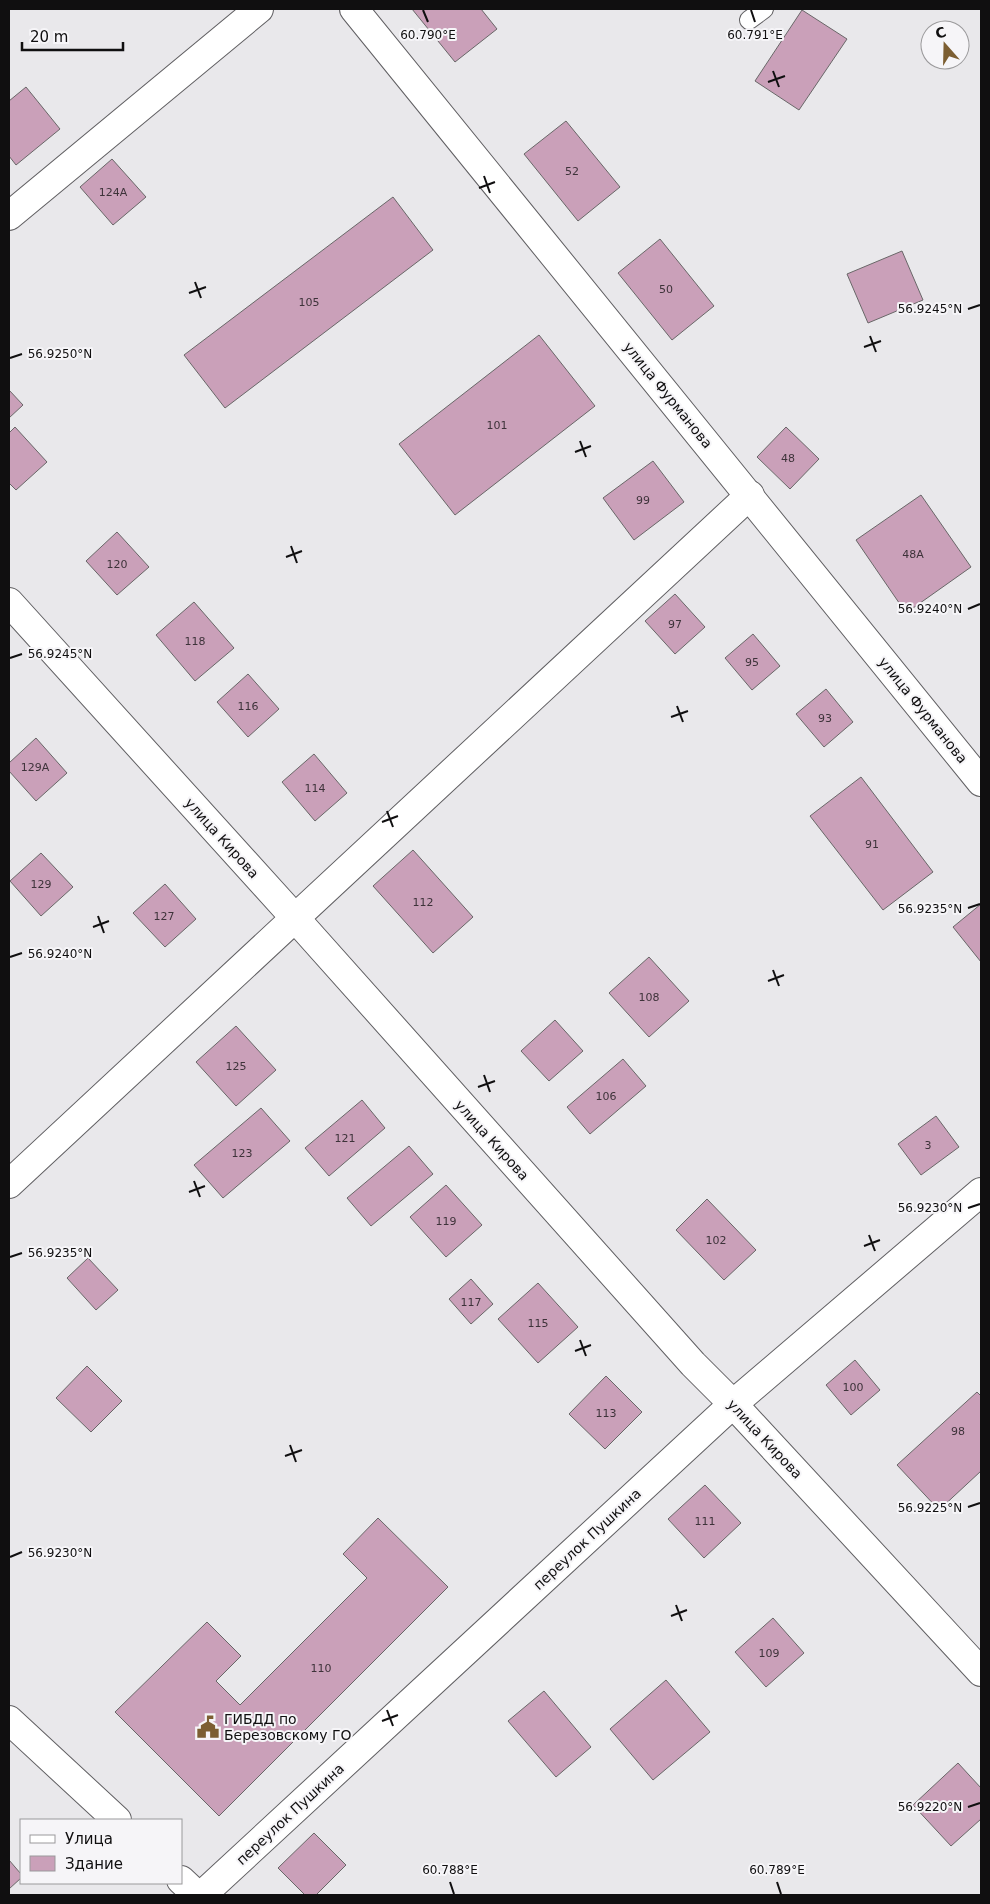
<svg xmlns="http://www.w3.org/2000/svg" width="990" height="1904" font-family="'DejaVu Sans',sans-serif">
  <style>
    .building { fill: #caa0b9; stroke: #696768 }
    .lines { fill: none; stroke-linecap: round; stroke-linejoin: round }
    .lane-casing { stroke: #605f62; stroke-width: 20 }
    .street-casing { stroke: #605f62; stroke-width: 30 }
    .secondary-casing { stroke: #605f62; stroke-width: 30 }
    .lane { stroke: #fff; stroke-width: 18 }
    .street { stroke: #fff; stroke-width: 28 }
    .secondary { stroke: #fff; stroke-width: 28 }
    .ticks { fill: none; stroke: #100f10; stroke-width: 2 }
    .labels { text-anchor: middle; stroke-width: 4; stroke-linejoin: round; paint-order: stroke }
    .number-label { font-size: 11px; fill: #3e333a }
    .street-label { font-size: 14px; fill: #100f10; stroke: #f6f5f8 }
    .poi-label { font-size: 14px; fill: #100f10; stroke: #f6f5f8; text-anchor: start }
    .ticks-label { font-size: 12px; text-anchor: middle; fill: #100f10; stroke: #f6f5f8; stroke-width: 4; stroke-linejoin: round; paint-order: stroke }
  </style>
  <rect width="100%" height="100%" fill="#e9e8eb"/>
  <!-- building -->
  <g class="building">
    <polygon points="412,9 481,9 497,29 455,62"/>
    <polygon points="802,10 847,39 799,110 755,81"/>
    <polygon points="26,87 60,129 16,165 9,156 9,101"/>
    <polygon points="566,121 620,187 578,221 524,154"/>
    <polygon points="112,159 146,197 113,225 80,187"/>
    <polygon points="393,197 433,250 225,408 184,355"/>
    <polygon points="660,239 714,306 672,340 618,273"/>
    <polygon points="902,251 923,300 868,323 847,274"/>
    <polygon points="539,335 595,406 455,515 399,444"/>
    <polygon points="9,390 23,405 9,418"/>
    <polygon points="15,427 47,462 16,490 9,483 9,433"/>
    <polygon points="786,427 819,459 790,489 757,457"/>
    <polygon points="653,461 684,502 634,540 603,498"/>
    <polygon points="921,495 971,567 906,613 856,540"/>
    <polygon points="117,532 149,567 117,595 86,561"/>
    <polygon points="675,594 705,627 675,654 645,621"/>
    <polygon points="194,602 234,648 195,681 156,635"/>
    <polygon points="753,634 780,666 752,690 725,658"/>
    <polygon points="248,674 279,709 248,737 217,702"/>
    <polygon points="826,689 853,722 824,747 796,714"/>
    <polygon points="36,738 67,773 36,801 9,771 9,763"/>
    <polygon points="314,754 347,793 315,821 282,782"/>
    <polygon points="861,777 933,872 883,910 810,816"/>
    <polygon points="413,850 473,917 433,953 373,886"/>
    <polygon points="41,853 73,887 41,916 10,881"/>
    <polygon points="165,884 196,919 165,947 133,913"/>
    <polygon points="981,904 981,962 953,927"/>
    <polygon points="649,957 689,1001 649,1037 609,993"/>
    <polygon points="555,1020 583,1051 549,1081 521,1051"/>
    <polygon points="236,1026 276,1070 236,1106 196,1062"/>
    <polygon points="623,1059 646,1086 590,1134 567,1107"/>
    <polygon points="362,1100 385,1128 329,1176 305,1148"/>
    <polygon points="261,1108 290,1141 223,1198 194,1165"/>
    <polygon points="936,1116 959,1147 921,1175 898,1144"/>
    <polygon points="409,1146 433,1174 371,1226 347,1198"/>
    <polygon points="446,1185 482,1225 446,1257 410,1217"/>
    <polygon points="707,1199 756,1250 724,1280 676,1230"/>
    <polygon points="88,1258 118,1290 96,1310 67,1278"/>
    <polygon points="471,1279 493,1304 471,1324 449,1299"/>
    <polygon points="538,1283 578,1327 538,1363 498,1319"/>
    <polygon points="855,1360 880,1390 851,1415 826,1385"/>
    <polygon points="87,1366 122,1401 91,1432 56,1398"/>
    <polygon points="606,1376 642,1412 605,1449 569,1414"/>
    <polygon points="977,1392 981,1396 981,1471 939,1510 897,1465"/>
    <polygon points="705,1485 741,1523 704,1558 668,1519"/>
    <polygon points="378,1518 448,1587 219,1816 115,1712 207,1622 241,1656 216,1681 240,1705 367,1578 343,1554"/>
    <polygon points="773,1618 804,1653 766,1687 735,1652"/>
    <polygon points="666,1680 710,1732 653,1780 610,1729"/>
    <polygon points="544,1691 591,1747 556,1777 508,1721"/>
    <polygon points="958,1763 981,1788 981,1819 951,1846 913,1805"/>
    <polygon points="314,1833 346,1865 316,1895 305,1895 278,1868"/>
    <polygon points="9,1860 21,1874 21,1878 9,1889"/>
  </g>
  <g class="lines">
    <defs>
      <polyline id="lane" points="749,20 764,9"/>
      <g id="street">
        <polyline points="354,9 981,782"/>
        <polyline points="9,216 259,9"/>
        <polyline points="9,1184 750,495"/>
        <polyline points="9,1720 117,1820"/>
        <polyline points="181,1880 197,1895"/>
      </g>
      <g id="secondary">
        <polyline points="9,602 295,918 693,1364 733,1404 981,1672"/>
        <polyline points="202,1895 733,1404 981,1192"/>
      </g>
    </defs>
    <!-- lane casing -->
    <use href="#lane" class="lane-casing"/>
    <!-- street casing -->
    <use href="#street" class="street-casing"/>
    <!-- secondary casing -->
    <use href="#secondary" class="secondary-casing"/>
    <!-- lane -->
    <use href="#lane" class="lane"/>
    <!-- street -->
    <use href="#street" class="street"/>
    <!-- secondary -->
    <use href="#secondary" class="secondary"/>
  </g>
  <!-- ticks -->
  <path class="ticks" d="M423 10 428 22M751 10 755 22M773 71 779 87M768 82 785 76M484 176 490 193M479 188 495 182M195 282 201 298M189 293 206 287M968 309 980 305M870 336 876 352M864 347 881 341M10 358 22 354M580 441 586 457M575 452 591 446M291 546 297 563M286 557 302 551M968 609 980 604M10 658 22 654M677 706 683 722M671 717 688 711M387 811 393 827M382 822 398 816M968 908 980 904M98 916 104 933M93 927 109 921M10 957 22 953M773 970 779 986M768 981 784 975M484 1075 490 1092M478 1087 495 1081M194 1181 200 1197M189 1192 205 1186M968 1208 980 1204M869 1235 875 1251M864 1246 880 1240M10 1257 22 1253M580 1340 586 1356M575 1351 591 1345M290 1445 296 1462M285 1456 302 1450M968 1507 980 1503M10 1557 22 1552M676 1605 682 1621M671 1616 687 1610M387 1710 393 1726M382 1721 398 1715M968 1807 980 1803M450 1882 454 1894M777 1882 781 1894"/>
  <!-- icons -->
  <defs>
    <symbol id="civic-bare" viewBox="-9 -9 18 18"><path d="M-.6-6.5H3V-4.5H.6V-3L4-1V1h2V6H-6V1h2V-1L-.6-3ZM-1.2 2.5V6h2.4V2.5Z" fill="#7c5e32" stroke="#f6f5f8" stroke-width="2.5" paint-order="stroke"/></symbol>
  </defs>
  <g fill-rule="evenodd">
    <use href="#civic-bare" x="192" y="1711" width="32" height="32"/>
  </g>
  <g class="labels">
    <!-- number labels -->
    <g class="number-label">
      <text x="572" y="175">52</text>
      <text x="113" y="196">124А</text>
      <text x="666" y="293">50</text>
      <text x="309" y="306">105</text>
      <text x="497" y="429">101</text>
      <text x="788" y="462">48</text>
      <text x="643" y="504">99</text>
      <text x="913" y="558">48А</text>
      <text x="117" y="568">120</text>
      <text x="675" y="628">97</text>
      <text x="195" y="645">118</text>
      <text x="752" y="666">95</text>
      <text x="248" y="710">116</text>
      <text x="825" y="722">93</text>
      <text x="35" y="771">129А</text>
      <text x="315" y="792">114</text>
      <text x="872" y="848">91</text>
      <text x="41" y="888">129</text>
      <text x="423" y="906">112</text>
      <text x="164" y="920">127</text>
      <text x="649" y="1001">108</text>
      <text x="236" y="1070">125</text>
      <text x="606" y="1100">106</text>
      <text x="345" y="1142">121</text>
      <text x="928" y="1149">3</text>
      <text x="242" y="1157">123</text>
      <text x="446" y="1225">119</text>
      <text x="716" y="1244">102</text>
      <text x="471" y="1306">117</text>
      <text x="538" y="1327">115</text>
      <text x="853" y="1391">100</text>
      <text x="606" y="1417">113</text>
      <text x="958" y="1435">98</text>
      <text x="705" y="1525">111</text>
      <text x="769" y="1657">109</text>
      <text x="321" y="1672">110</text>
    </g>
    <!-- street labels -->
    <g class="street-label">
      <text transform="translate(668 395) rotate(51)" y="5">улица Фурманова</text>
      <text transform="translate(923 710) rotate(51)" y="5">улица Фурманова</text>
      <text transform="translate(222 838) rotate(48)" y="5">улица Кирова</text>
      <text transform="translate(492 1140) rotate(48)" y="5">улица Кирова</text>
      <text transform="translate(765 1439) rotate(47)" y="5">улица Кирова</text>
      <text transform="translate(587 1539) rotate(-43)" y="5">переулок Пушкина</text>
      <text transform="translate(290 1814) rotate(-43)" y="5">переулок Пушкина</text>
    </g>
    <!-- poi labels -->
    <g class="poi-label">
      <text x="224" y="1724">ГИБДД по<tspan x="224" dy="16">Березовскому ГО</tspan></text>
    </g>
  </g>
  <g class="ticks-label">
    <text x="428" y="39">60.790°E</text>
    <text x="755" y="39">60.791°E</text>
    <text x="930" y="313">56.9245°N</text>
    <text x="60" y="358">56.9250°N</text>
    <text x="930" y="613">56.9240°N</text>
    <text x="60" y="658">56.9245°N</text>
    <text x="930" y="913">56.9235°N</text>
    <text x="60" y="958">56.9240°N</text>
    <text x="930" y="1212">56.9230°N</text>
    <text x="60" y="1257">56.9235°N</text>
    <text x="930" y="1512">56.9225°N</text>
    <text x="60" y="1557">56.9230°N</text>
    <text x="930" y="1811">56.9220°N</text>
    <text x="450" y="1874">60.788°E</text>
    <text x="777" y="1874">60.789°E</text>
  </g>
  <!-- border -->
  <rect width="990" height="1904" fill="none" stroke="#100f10" stroke-width="20"/>
  <!-- legend -->
  <rect x="20" y="1819" width="162" height="65" fill="#f6f5f8" stroke="#9a999b"/>
  <rect x="30" y="1835" width="25" height="8" fill="#ffffff" stroke="#9a999b"/>
  <text x="65" y="1844" font-size="15" fill="#100f10">Улица</text>
  <rect x="30" y="1856" width="25" height="15" fill="#caa0b9" stroke="#9a999b"/>
  <text x="65" y="1869" font-size="15" fill="#100f10">Здание</text>
  <!-- north arrow -->
  <g transform="translate(945 45) rotate(340)"><circle r="24" fill="#f6f5f8" stroke="#9a999b"/>
  <path d="M0-4L9 19L0 12L-9 19Z" fill="#7c5e32"/>
  <text y="-8" font-size="14" font-weight="bold" text-anchor="middle" fill="#100f10">С</text>
  </g>
  <!-- scale -->
  <path d="M22 42v8h101v-8" fill="none" stroke="#100f10" stroke-width="2.5"/>
  <text x="30" y="42" font-size="15" fill="#100f10" stroke="#f6f5f8" stroke-width="4" paint-order="stroke">20 m</text>
</svg>
